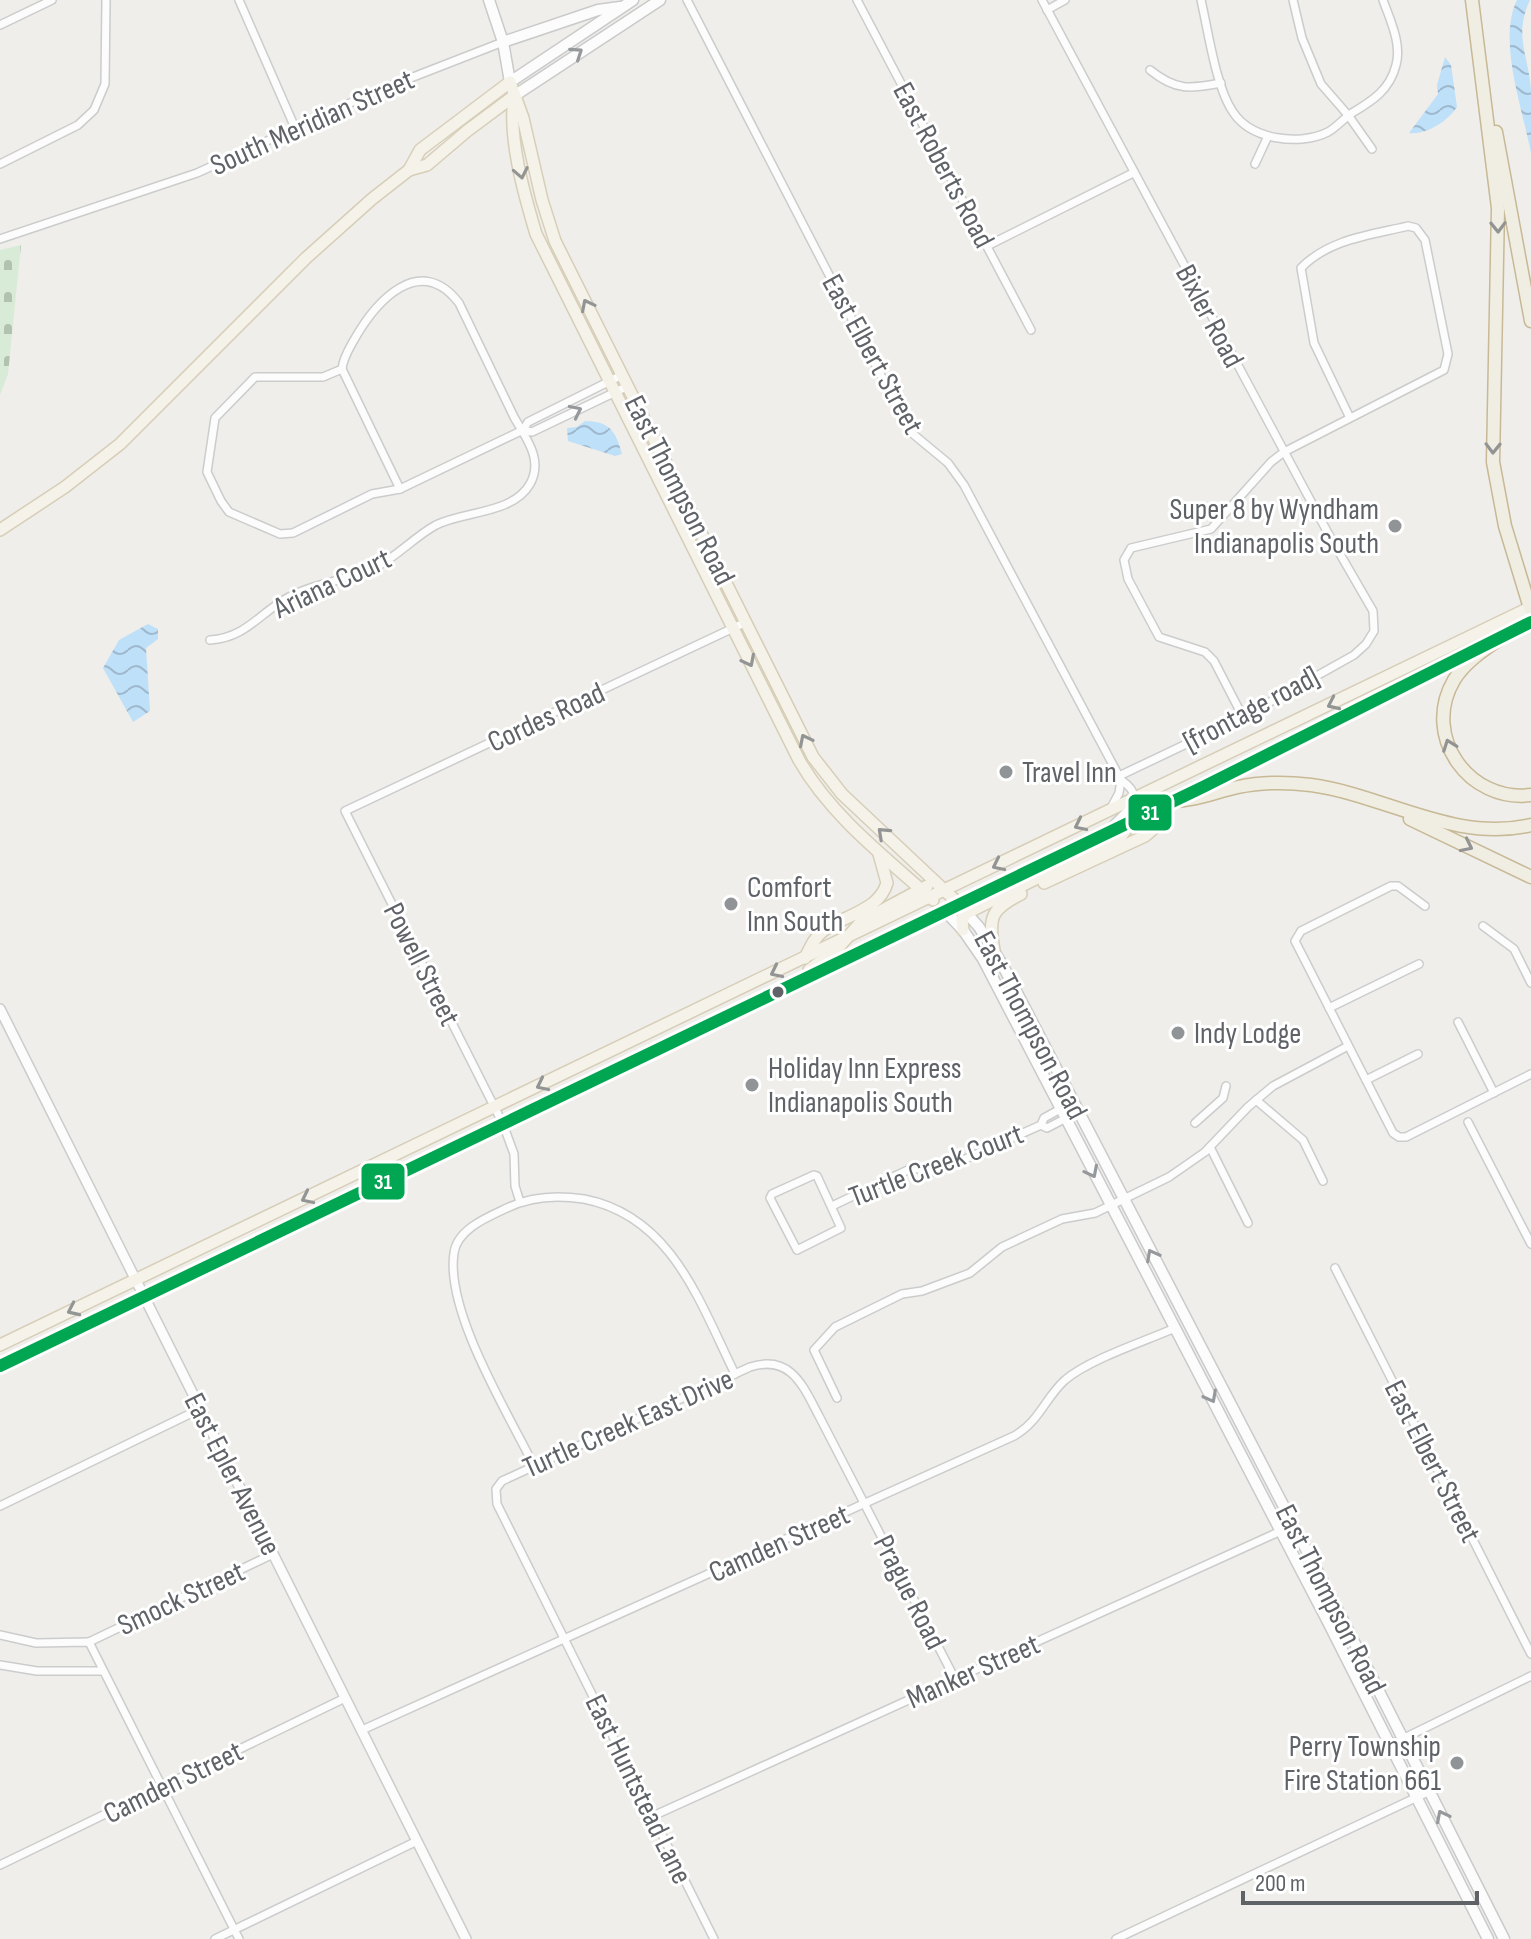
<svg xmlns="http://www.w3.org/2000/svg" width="1531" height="1939" font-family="'Sofia Sans Condensed',sans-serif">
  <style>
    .cemetery { fill: url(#cemetery-stones) }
    .water { fill: url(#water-waves) }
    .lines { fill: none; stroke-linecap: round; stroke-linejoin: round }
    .minor-casing { stroke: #cbcccc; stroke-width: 10 }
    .tertiary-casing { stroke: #cbcccc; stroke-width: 12 }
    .secondary-casing { stroke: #cacacb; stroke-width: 13 }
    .primary-casing { stroke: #d7ceb8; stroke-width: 14 }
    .motorway-casing { stroke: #c8b996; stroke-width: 15 }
    .minor { stroke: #fdfcfc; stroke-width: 7 }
    .tertiary { stroke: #fdfcfc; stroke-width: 9 }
    .secondary { stroke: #fdfcfc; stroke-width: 10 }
    .primary { stroke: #f4f2e9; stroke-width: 11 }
    .motorway { stroke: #f0ede3; stroke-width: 12 }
    .bus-1-casing { stroke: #fff; stroke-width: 18 }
    .bus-1 { stroke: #00a651; stroke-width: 12 }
    .oneway { stroke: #96999c }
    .oneway2 { stroke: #939595 }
    .oneway3 { stroke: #929393 }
    .poi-dot { fill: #919496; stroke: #fff; stroke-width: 3 }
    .bus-dot { fill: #5f6368; stroke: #fff; stroke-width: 3 }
    .labels { text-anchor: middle; stroke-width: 6; stroke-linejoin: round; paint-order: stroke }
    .street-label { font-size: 30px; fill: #5f6368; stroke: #fff }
    .poi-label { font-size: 30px; fill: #5f6368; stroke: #fff; text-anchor: start }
    .line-badge { stroke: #fff; stroke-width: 3 }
    .badge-label { font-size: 22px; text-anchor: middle; font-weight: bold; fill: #fff }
  </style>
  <defs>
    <pattern id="cemetery-stones" width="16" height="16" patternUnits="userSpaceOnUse" patternTransform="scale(2)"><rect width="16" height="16" fill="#d8ebd6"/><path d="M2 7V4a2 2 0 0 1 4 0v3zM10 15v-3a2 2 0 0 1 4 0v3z" fill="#b2c2b1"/></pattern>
    <pattern id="water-waves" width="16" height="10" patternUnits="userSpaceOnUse" patternTransform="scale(2)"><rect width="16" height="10" fill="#bfe0f9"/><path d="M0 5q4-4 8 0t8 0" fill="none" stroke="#9eb9cd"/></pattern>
  </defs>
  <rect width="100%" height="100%" fill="#efeeea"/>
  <!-- cemetery -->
  <polygon class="cemetery" points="21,245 8,374 0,395 0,250"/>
  <!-- water -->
  <g class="water">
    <path d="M1517 0H1530C1513 36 1529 55 1531 91 1531 112 1531 133 1531 153 1523 110 1497 40 1517 0Z"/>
    <path d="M1445 57 1451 65 1457 107C1447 122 1426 135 1409 133L1438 94 1437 85Z"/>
    <path d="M585 421C610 421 616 432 622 454L615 456 568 441 567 428 577 427Z"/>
    <polygon points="148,624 158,629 158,639 146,648 150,711 133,722 103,668 119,640"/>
  </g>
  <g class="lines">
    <defs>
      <g id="minor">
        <polyline points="239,0 296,130"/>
        <path d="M687 0 903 418 913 434 948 463 964 485 1121 780C1152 801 1119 814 1109 830"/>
        <polyline points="857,0 1031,330"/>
        <polyline points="1042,0 1329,535 1373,611 1374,631 1366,644 1354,655 1243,717 1119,776"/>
        <path d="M1201 0C1208 30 1216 88 1233 112 1251 140 1300 146 1328 132 1337 127 1343 119 1352 113 1372 101 1390 90 1396 65 1402 44 1390 20 1383 0"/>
        <polyline points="1293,0 1302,38 1321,84 1348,115 1372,149"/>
        <polyline points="1047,10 1065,0"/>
        <polyline points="0,25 52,0"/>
        <path d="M1150 70C1176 91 1190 89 1221 83"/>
        <polyline points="0,164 78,125 94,110 105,84 106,0"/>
        <polyline points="1255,164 1268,136"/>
        <polyline points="0,239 197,173 372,93 503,42"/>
        <polyline points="987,246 1133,173"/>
        <polyline points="342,369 400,489"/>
        <polyline points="523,430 528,422 622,375"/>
        <path d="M210 640C246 638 259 613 289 597 316 582 348 581 376 567 398 556 414 537 436 525 464 511 513 514 530 484 544 459 525 437 514 417L459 303C420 252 376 301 354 340 349 349 343 358 342 369L323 377H255L215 418 207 472 221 501 229 512 280 534 293 533 372 494 400 489 523 430 532 432 628 386"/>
        <path d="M1243 717 1214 661 1205 652 1159 637 1128 579 1124 560 1131 548 1211 529 1271 462 1284 452 1444 370 1448 354 1425 240 1416 228 1408 226C1371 235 1329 239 1301 268L1314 343 1350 418"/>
        <polyline points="1111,808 1119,793 1121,780"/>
        <polyline points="1425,906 1398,886 1391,886 1301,931 1295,941 1393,1133 1399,1137 1406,1137 1531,1074"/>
        <polyline points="1483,926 1514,949 1531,983"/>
        <polyline points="1329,1008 1419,964"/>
        <polyline points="1458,1022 1494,1093"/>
        <polyline points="1366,1080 1418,1054"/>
        <polyline points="1256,1100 1303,1140 1323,1181"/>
        <polyline points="1468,1122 1531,1244"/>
        <polyline points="1195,1123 1223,1098 1226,1086"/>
        <polyline points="1041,1125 1044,1118 1073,1102"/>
        <polyline points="1210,1147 1248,1223"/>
        <polygon points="814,1175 817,1176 841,1228 797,1250 770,1198 772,1194"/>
        <polyline points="520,1202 515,1186 514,1154 503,1124 345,811 746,622"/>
        <polyline points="832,1206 912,1168 936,1172 1041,1125 1047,1128 1078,1112"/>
        <polyline points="1335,1268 1531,1654"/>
        <polyline points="837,1398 814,1350 835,1327 902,1294 922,1291 970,1273 1002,1247 1062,1219 1095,1213 1169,1177 1205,1152 1248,1107 1273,1086 1348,1046"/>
        <path d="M534 1466C508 1413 445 1311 454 1253 457 1229 488 1217 507 1208 531 1196 558 1195 584 1199 672 1216 700 1303 735 1374"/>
        <polyline points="0,1506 200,1409"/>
        <polyline points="0,1635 36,1643 89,1642 239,1939"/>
        <polyline points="89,1642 273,1554"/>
        <polyline points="0,1665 37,1671 103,1671"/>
        <path d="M362 1730 1014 1436C1040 1421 1045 1398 1065 1380 1090 1359 1143 1342 1175 1328"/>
        <polyline points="1390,1745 1531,1676"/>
        <polyline points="653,1816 1294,1525"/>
        <polyline points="0,1865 345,1698"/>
        <polyline points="215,1939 417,1841"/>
        <path d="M714 1939 497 1504 496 1489 502 1481 750 1367C791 1354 803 1386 819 1416L955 1679"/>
        <polyline points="1116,1939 1430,1791"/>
      </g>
      <polyline id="tertiary" points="0,1009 466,1939"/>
      <g id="secondary">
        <polyline points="489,0 503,42 510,82 633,0"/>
        <polyline points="503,42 598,10 620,7"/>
        <polyline points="514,96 660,0"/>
        <polyline points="962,908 979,927 1003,966 1347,1628 1504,1939"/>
        <polyline points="945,911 963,930 983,959 1328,1622 1488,1939"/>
      </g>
      <g id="primary">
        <path d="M514 97C508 138 524 194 536 234L799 760C831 816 885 857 933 900"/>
        <polyline points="409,170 420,150 510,82 523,118 542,200 555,241 813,757 842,794 959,904"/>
        <polyline points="0,530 65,487 120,444 306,258 372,199 409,170 427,165 467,131 514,96"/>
        <polyline points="1044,883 1145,836 1159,824 1164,805"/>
        <path d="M963 930 962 919 967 913 1120 837C1133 824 1137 807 1153 797"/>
        <path d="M994 950C988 917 991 909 1021 894"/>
        <path d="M805 958C810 948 814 938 823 931 844 915 879 911 887 883L879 854"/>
        <polyline points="809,970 836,950 862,921 927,886"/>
        <polyline points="0,1345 1531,607"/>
        <polyline points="0,1366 1203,787 1455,658 1531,622"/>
      </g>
      <g id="motorway">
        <polyline points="1472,0 1498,208 1493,462 1505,526 1530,608"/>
        <polyline points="1496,132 1531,321"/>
        <path d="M1510 632C1490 646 1467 659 1454 680 1421 736 1469 803 1531 795"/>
        <path d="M1172 801C1195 801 1215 792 1238 787 1261 782 1287 782 1311 785 1385 795 1454 843 1531 825"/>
        <polyline points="1410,819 1531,877"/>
      </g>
    </defs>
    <!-- minor casing -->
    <use href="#minor" class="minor-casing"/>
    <!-- tertiary casing -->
    <use href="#tertiary" class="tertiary-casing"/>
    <!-- secondary casing -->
    <use href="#secondary" class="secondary-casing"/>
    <!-- primary casing -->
    <use href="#primary" class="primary-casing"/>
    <!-- motorway casing -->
    <use href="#motorway" class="motorway-casing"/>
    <!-- minor -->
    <use href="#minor" class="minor"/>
    <!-- tertiary -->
    <use href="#tertiary" class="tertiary"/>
    <!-- secondary -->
    <use href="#secondary" class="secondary"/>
    <!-- primary -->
    <use href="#primary" class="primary"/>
    <!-- motorway -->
    <use href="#motorway" class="motorway"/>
    <defs>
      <polyline id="bus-1" points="0,1366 1203,787 1531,622"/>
    </defs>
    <!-- bus-1 casing -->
    <use href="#bus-1" class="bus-1-casing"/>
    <!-- bus-1 -->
    <use href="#bus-1" class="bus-1"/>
  </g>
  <!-- one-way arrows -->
  <defs><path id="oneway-chevron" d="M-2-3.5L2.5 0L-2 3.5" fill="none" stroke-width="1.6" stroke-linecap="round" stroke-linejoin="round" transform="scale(2)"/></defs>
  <g class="oneway">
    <use href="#oneway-chevron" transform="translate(577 53) rotate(-34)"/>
    <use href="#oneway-chevron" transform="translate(576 411) rotate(-26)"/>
    <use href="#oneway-chevron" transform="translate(1092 1172) rotate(63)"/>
    <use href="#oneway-chevron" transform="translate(1152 1255) rotate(-118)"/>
    <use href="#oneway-chevron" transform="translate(1211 1397) rotate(62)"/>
    <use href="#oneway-chevron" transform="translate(1442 1816) rotate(-117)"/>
  </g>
  <g class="oneway2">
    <use href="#oneway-chevron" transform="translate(521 173) rotate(79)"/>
    <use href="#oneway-chevron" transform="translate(587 305) rotate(-117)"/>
    <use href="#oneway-chevron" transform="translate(749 661) rotate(63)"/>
    <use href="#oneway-chevron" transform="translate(1333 704) rotate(155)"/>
    <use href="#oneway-chevron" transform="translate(805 740) rotate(-117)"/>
    <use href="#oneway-chevron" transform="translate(1080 825) rotate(154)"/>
    <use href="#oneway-chevron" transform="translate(883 833) rotate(-137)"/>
    <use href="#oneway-chevron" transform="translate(998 865) rotate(154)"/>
    <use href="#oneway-chevron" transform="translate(776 972) rotate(154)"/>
    <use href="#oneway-chevron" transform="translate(542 1085) rotate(154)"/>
    <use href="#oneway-chevron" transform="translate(307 1198) rotate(154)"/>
    <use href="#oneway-chevron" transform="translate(73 1310) rotate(155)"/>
  </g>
  <g class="oneway3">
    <use href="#oneway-chevron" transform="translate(1498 227) rotate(89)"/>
    <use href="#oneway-chevron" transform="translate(1493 448) rotate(91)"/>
    <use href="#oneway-chevron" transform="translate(1449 745) rotate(-110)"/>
    <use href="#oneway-chevron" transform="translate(1467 846) rotate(26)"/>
  </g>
  <!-- markers -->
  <g class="poi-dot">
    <circle cx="1395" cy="526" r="8"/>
    <circle cx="1006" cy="772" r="8"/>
    <circle cx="731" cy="904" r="8"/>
    <circle cx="1178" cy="1033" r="8"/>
    <circle cx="752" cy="1085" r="8"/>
    <circle cx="1457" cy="1763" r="8"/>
  </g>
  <circle class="bus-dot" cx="778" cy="992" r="7"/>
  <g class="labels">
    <!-- street labels -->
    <g class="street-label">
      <text transform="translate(312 122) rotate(-24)" y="10">South Meridian Street</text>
      <text transform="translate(944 165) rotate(62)" y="10">East Roberts Road</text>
      <text transform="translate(1210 316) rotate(62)" y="10">Bixler Road</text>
      <text transform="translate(873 354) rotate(61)" y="10">East Elbert Street</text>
      <text transform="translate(680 490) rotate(63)" y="10">East Thompson Road</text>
      <text transform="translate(332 583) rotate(-25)" y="10">Ariana Court</text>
      <text transform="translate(1251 709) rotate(-28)" y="10">[frontage road]</text>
      <text transform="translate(546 717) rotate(-25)" y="10">Cordes Road</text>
      <text transform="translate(422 964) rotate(63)" y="10">Powell Street</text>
      <text transform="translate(1031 1025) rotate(62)" y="10">East Thompson Road</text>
      <text transform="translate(936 1165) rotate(-21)" y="10">Turtle Creek Court</text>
      <text transform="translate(628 1423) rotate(-24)" y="10">Turtle Creek East Drive</text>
      <text transform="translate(1433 1461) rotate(63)" y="10">East Elbert Street</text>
      <text transform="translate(233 1474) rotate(63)" y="10">East Epler Avenue</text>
      <text transform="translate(779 1543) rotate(-24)" y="10">Camden Street</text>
      <text transform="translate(910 1592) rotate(63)" y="10">Prague Road</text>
      <text transform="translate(181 1598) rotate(-25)" y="10">Smock Street</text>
      <text transform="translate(1331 1599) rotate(63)" y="10">East Thompson Road</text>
      <text transform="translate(973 1671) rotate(-24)" y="10">Manker Street</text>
      <text transform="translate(173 1782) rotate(-26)" y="10">Camden Street</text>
      <text transform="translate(639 1789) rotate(64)" y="10">East Huntstead Lane</text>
    </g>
    <!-- poi labels -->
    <g class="poi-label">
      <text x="1379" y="519" text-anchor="end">Super 8 by Wyndham<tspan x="1379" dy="34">Indianapolis South</tspan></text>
      <text x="1022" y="782">Travel Inn</text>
      <text x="747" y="897">Comfort<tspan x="747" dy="34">Inn South</tspan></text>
      <text x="1194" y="1043">Indy Lodge</text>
      <text x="768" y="1078">Holiday Inn Express<tspan x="768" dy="34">Indianapolis South</tspan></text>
      <text x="1441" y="1756" text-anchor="end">Perry Township<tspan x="1441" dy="34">Fire Station 661</tspan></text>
    </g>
  </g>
  <g class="line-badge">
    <rect x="1127" y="793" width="46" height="39" rx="8" fill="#00a651"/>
    <rect x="360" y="1162" width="46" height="39" rx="8" fill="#00a651"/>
  </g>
  <g class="badge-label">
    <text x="1150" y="820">31</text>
    <text x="383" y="1189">31</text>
  </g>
  <!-- scale -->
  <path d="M1243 1891v12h234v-12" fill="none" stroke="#5f6368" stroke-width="4"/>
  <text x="1255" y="1891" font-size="24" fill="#5f6368" stroke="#ffffff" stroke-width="6" paint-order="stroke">200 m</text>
</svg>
